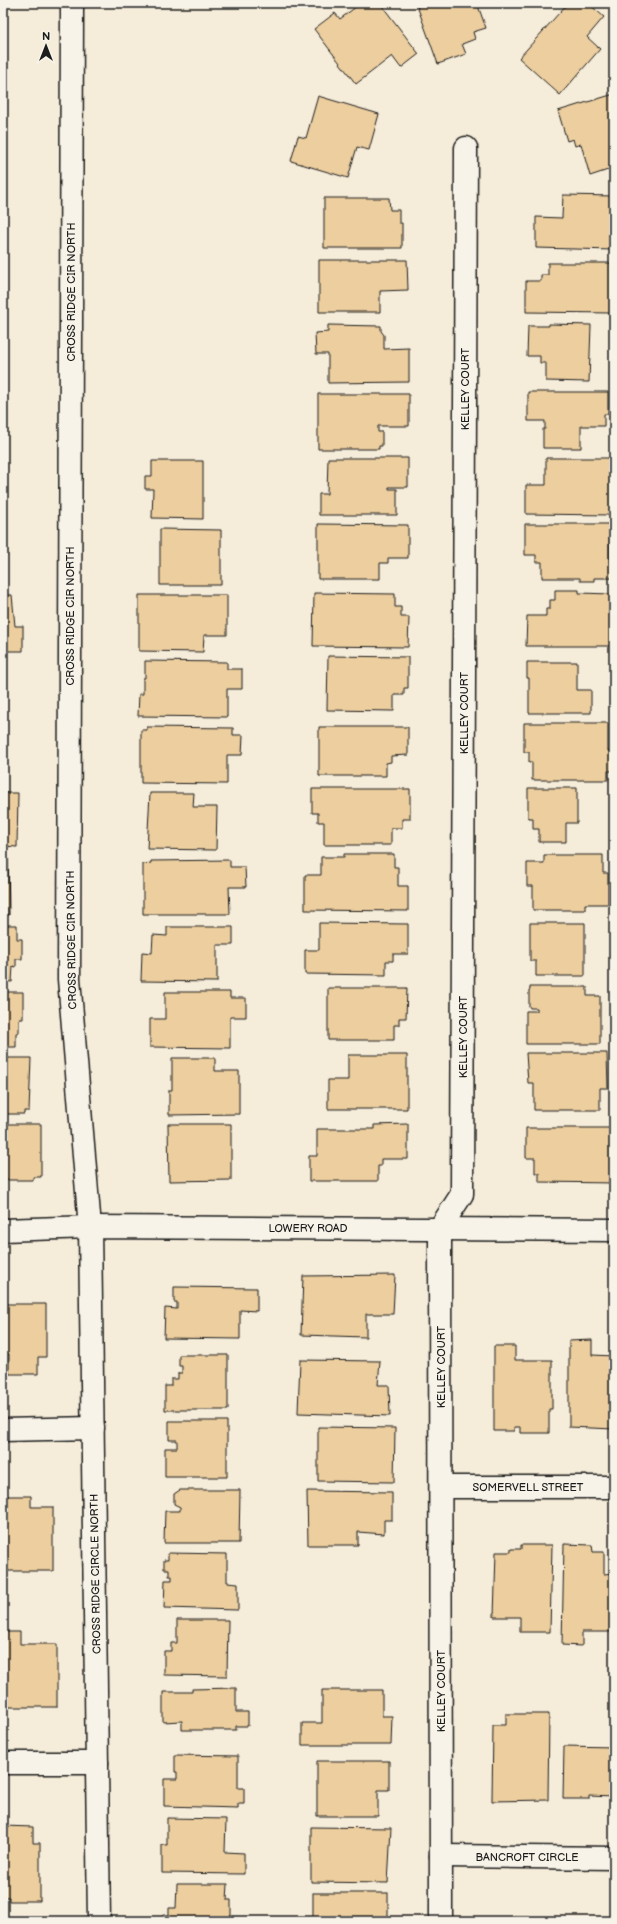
<svg xmlns="http://www.w3.org/2000/svg" width="617" height="1924" font-family="'Balsamiq Sans',sans-serif">
  <style>
    .building { fill: #ecce9f; stroke: #1c1c1c }
    .lines { fill: none; stroke-linecap: round; stroke-linejoin: round }
    .minor-casing { stroke: #1c1c1c; stroke-width: 25 }
    .minor { stroke: #f7f3e8; stroke-width: 22 }
    .labels { text-anchor: middle; stroke-width: 3.5; stroke-linejoin: round; paint-order: stroke }
    .street-label { font-size: 11px; fill: #1c1c1c; stroke: #f7f3e8 }
  </style>
  <rect width="100%" height="100%" fill="#f5ecd9"/>
  <filter id="ink" filterUnits="userSpaceOnUse"><feTurbulence type="fractalNoise" baseFrequency=".025" numOctaves="2"/><feDisplacementMap in="SourceGraphic" scale="8" xChannelSelector="R" yChannelSelector="G"/><feConvolveMatrix kernelMatrix="1 2 1 2 8 2 1 2 1" color-interpolation-filters="sRGB"/></filter>
  <g filter="url(#ink)">
    <!-- building -->
    <g class="building">
      <polygon points="361,3 380,3 419,54 401,68 392,56 356,84 314,29 335,13 340,19"/>
      <polygon points="416,3 477,3 486,28 473,32 475,39 462,44 466,54 438,64"/>
      <polygon points="568,3 588,3 604,17 587,37 600,49 560,95 519,58"/>
      <polygon points="614,94 614,168 590,176 581,144 575,146 573,139 567,141 558,111"/>
      <polygon points="318,96 379,114 369,150 357,147 348,178 291,161 298,136 306,138"/>
      <polygon points="563,195 614,196 614,250 536,248 536,217 562,218"/>
      <polygon points="324,198 389,198 390,210 399,210 399,223 402,223 402,248 324,248"/>
      <polygon points="319,260 407,260 408,290 380,291 380,312 319,312"/>
      <polygon points="548,263 614,263 613,313 526,312 526,281 541,281 541,275 548,275"/>
      <polygon points="549,324 591,325 589,382 546,381 546,363 540,363 540,356 527,356 528,326 549,326"/>
      <polygon points="328,325 381,326 381,331 384,335 384,349 409,348 409,382 328,383 328,354 316,354 315,333 328,332"/>
      <polygon points="528,392 608,392 608,414 604,414 604,426 581,426 581,448 543,448 543,429 545,429 545,421 528,421"/>
      <polygon points="318,394 409,394 409,426 378,426 378,432 382,432 382,446 379,446 379,449 318,449"/>
      <polygon points="328,458 408,458 408,487 389,487 389,489 397,489 397,515 319,515 319,494 327,494"/>
      <polygon points="546,458 614,458 613,515 526,514 526,485 546,485"/>
      <polygon points="152,461 203,461 203,519 152,518 153,489 145,489 145,476 152,476"/>
      <polygon points="318,524 408,525 408,558 388,558 388,563 380,563 380,579 318,579"/>
      <polygon points="525,524 610,524 610,562 614,562 614,578 594,578 594,581 580,581 580,578 542,578 542,562 536,562 536,555 525,555"/>
      <rect x="3" y="528" width="3" height="28"/>
      <polygon points="160,529 221,530 221,585 160,585"/>
      <polygon points="555,590 579,590 579,593 612,594 612,646 526,646 527,616 546,616 546,609 550,609 550,600 555,600"/>
      <polygon points="314,593 395,594 395,607 401,607 401,617 409,617 408,647 313,646"/>
      <polygon points="3,595 12,595 15,626 23,626 23,651 3,651"/>
      <polygon points="139,595 227,595 227,635 204,635 203,652 139,651"/>
      <polygon points="328,656 408,657 408,688 404,688 404,695 394,695 394,711 327,710"/>
      <polygon points="145,661 227,662 227,669 242,669 242,689 227,689 227,717 138,716 139,694 143,694 143,678 145,678"/>
      <polygon points="527,662 577,662 577,690 591,690 591,713 529,713 529,678 527,678"/>
      <polygon points="524,723 608,723 608,751 614,751 614,771 608,771 608,780 532,780 532,762 529,762 529,752 524,752"/>
      <polygon points="147,727 233,728 233,735 243,735 242,755 227,755 227,784 141,783 141,730 147,730"/>
      <polygon points="319,727 408,727 408,755 391,756 391,762 386,763 386,776 319,776"/>
      <polygon points="528,788 577,788 577,823 566,823 566,842 539,842 539,829 533,829 533,818 528,818"/>
      <polygon points="312,789 410,789 410,819 402,819 402,828 391,828 391,845 324,845 324,822 318,822 318,813 312,813"/>
      <polygon points="3,793 18,793 17,847 3,846"/>
      <polygon points="150,793 194,793 193,807 217,807 216,850 147,849"/>
      <polygon points="344,854 394,854 394,867 398,867 398,886 408,886 408,911 305,910 305,875 321,875 321,857 344,857"/>
      <polygon points="544,855 603,855 603,873 608,873 608,904 585,904 585,910 533,910 533,886 527,886 527,863 544,863"/>
      <polygon points="3,858 8,858 9,915 3,915"/>
      <polygon points="230,860 230,867 245,867 246,887 229,887 230,914 143,914 143,864 151,863 151,861"/>
      <polygon points="319,923 408,924 408,954 393,954 393,961 386,961 386,975 305,974 305,950 319,950"/>
      <polygon points="530,923 585,923 585,976 536,976 536,961 530,961"/>
      <polygon points="3,925 17,925 17,939 22,939 22,959 16,959 16,967 13,966 12,982 3,981"/>
      <polygon points="167,927 233,927 233,945 217,945 217,982 141,981 142,952 152,953 153,935 167,936"/>
      <polygon points="530,987 587,987 587,996 600,996 600,1044 526,1044 526,1011 537,1011 537,1008 530,1008 529,1006 529,990 530,990"/>
      <polygon points="328,988 407,988 406,1018 399,1018 399,1025 394,1025 394,1040 328,1040"/>
      <polygon points="3,992 23,992 23,1019 19,1019 19,1033 16,1033 16,1047 3,1047"/>
      <polygon points="165,992 230,992 230,998 246,998 246,1017 230,1017 230,1048 150,1047 150,1019 165,1019"/>
      <polygon points="526,1053 607,1053 608,1088 600,1088 600,1110 534,1110 534,1083 528,1083"/>
      <polygon points="348,1055 407,1055 407,1109 328,1109 328,1080 348,1080"/>
      <polygon points="3,1058 31,1058 29,1111 24,1111 24,1114 3,1114"/>
      <polygon points="172,1058 215,1058 215,1071 239,1071 239,1114 169,1115 169,1090 172,1090"/>
      <polygon points="3,1124 41,1124 41,1177 33,1177 33,1180 3,1180"/>
      <polygon points="168,1124 231,1124 231,1180 169,1181"/>
      <polygon points="408,1124 408,1159 381,1159 381,1166 378,1166 378,1181 309,1181 309,1156 317,1156 317,1129 374,1129 374,1125"/>
      <polygon points="526,1128 614,1128 614,1183 539,1182 539,1173 535,1173 535,1158 526,1158"/>
      <polygon points="395,1275 393,1314 366,1314 366,1337 301,1335 303,1276"/>
      <polygon points="174,1287 257,1288 257,1311 240,1310 240,1339 164,1338 165,1308 177,1309 177,1302 174,1302"/>
      <polygon points="3,1304 46,1304 46,1357 38,1357 38,1374 9,1374 9,1354 3,1354"/>
      <polygon points="592,1340 592,1355 614,1356 614,1429 569,1427 569,1341"/>
      <polygon points="494,1346 515,1346 515,1360 552,1360 552,1409 549,1409 549,1433 520,1433 520,1427 514,1427 514,1431 494,1431"/>
      <polygon points="179,1355 228,1355 228,1410 165,1410 165,1386 171,1386 171,1379 178,1379 178,1373 182,1373 182,1366 179,1366"/>
      <polygon points="300,1360 380,1361 378,1385 389,1385 390,1416 298,1413"/>
      <polygon points="169,1421 227,1421 227,1477 165,1477 165,1448 177,1448 177,1440 169,1440"/>
      <polygon points="318,1427 395,1428 394,1482 318,1481"/>
      <polygon points="180,1490 240,1490 239,1543 164,1543 165,1511 180,1511 180,1507 174,1504 174,1494"/>
      <polygon points="307,1491 392,1492 392,1520 384,1520 384,1534 358,1532 358,1545 308,1545"/>
      <polygon points="3,1496 31,1496 31,1507 53,1507 53,1571 3,1571"/>
      <polygon points="564,1544 592,1545 593,1552 604,1552 604,1574 614,1573 614,1632 582,1632 582,1646 562,1645"/>
      <polygon points="521,1545 552,1545 550,1632 520,1632 520,1617 494,1617 496,1552 511,1552 511,1549 521,1549"/>
      <polygon points="168,1553 227,1554 227,1582 238,1583 238,1610 164,1608 165,1580 172,1580 172,1576 169,1576 169,1569 164,1569 164,1560 168,1560"/>
      <polygon points="177,1620 228,1620 227,1676 164,1675 164,1651 171,1651 171,1643 177,1643"/>
      <polygon points="3,1632 20,1632 20,1644 57,1644 57,1707 3,1707"/>
      <polygon points="236,1688 236,1712 248,1712 248,1726 236,1726 236,1730 182,1730 182,1721 163,1722 163,1692 192,1692 192,1689"/>
      <polygon points="322,1690 382,1690 382,1716 392,1716 391,1745 302,1745 302,1723 322,1723"/>
      <polygon points="506,1714 549,1714 548,1800 492,1801 493,1725 506,1725"/>
      <polygon points="564,1746 614,1747 614,1797 589,1796 589,1799 563,1799"/>
      <polygon points="175,1755 238,1756 238,1788 244,1788 244,1804 238,1804 238,1808 164,1806 164,1779 177,1779 177,1772 175,1772"/>
      <polygon points="317,1761 389,1761 389,1790 378,1790 378,1816 317,1816"/>
      <polygon points="167,1818 226,1819 225,1852 244,1853 244,1874 162,1873 162,1845 167,1845"/>
      <polygon points="3,1826 33,1827 33,1843 40,1843 40,1901 9,1901 9,1897 3,1897"/>
      <polygon points="311,1827 391,1828 388,1883 311,1882"/>
      <polygon points="177,1884 228,1884 227,1900 231,1900 231,1921 162,1921 163,1915 169,1915 169,1908 176,1908"/>
      <rect x="313" y="1893" width="75" height="28"/>
      <polygon points="514,1916 530,1916 530,1921 553,1921 514,1921"/>
      <polygon points="594,1918 607,1918 607,1921 614,1921 569,1921 569,1920 594,1920"/>
    </g>
    <g class="lines">
      <defs>
        <g id="minor">
          <polyline points="72,3 69,979 90,1227 99,1921"/>
          <polyline points="3,1230 90,1227 614,1230"/>
          <polyline points="3,1430 93,1428"/>
          <polyline points="441,1487 614,1487"/>
          <polyline points="3,1763 97,1763"/>
          <polyline points="441,1856 614,1858"/>
          <polyline points="441,1921 440,1228 462,1194 466,148"/>
        </g>
      </defs>
      <!-- minor casing -->
      <use href="#minor" class="minor-casing"/>
      <!-- minor -->
      <use href="#minor" class="minor"/>
    </g>
  </g>
  <g class="labels">
    <!-- street labels -->
    <g class="street-label">
      <text transform="translate(71 292) rotate(-90)" y="4">CROSS RIDGE CIR NORTH</text>
      <text transform="translate(465 389) rotate(-90)" y="4">KELLEY COURT</text>
      <text transform="translate(70 616) rotate(-90)" y="4">CROSS RIDGE CIR NORTH</text>
      <text transform="translate(464 713) rotate(-90)" y="4">KELLEY COURT</text>
      <text transform="translate(71 940) rotate(-91)" y="4">CROSS RIDGE CIR NORTH</text>
      <text transform="translate(463 1037) rotate(-90)" y="4">KELLEY COURT</text>
      <text x="308" y="1232">LOWERY ROAD</text>
      <text transform="translate(441 1367) rotate(-90)" y="4">KELLEY COURT</text>
      <text x="528" y="1491">SOMERVELL STREET</text>
      <text transform="translate(95 1574) rotate(-91)" y="4">CROSS RIDGE CIRCLE NORTH</text>
      <text transform="translate(441 1691) rotate(-90)" y="4">KELLEY COURT</text>
      <text x="527" y="1861">BANCROFT CIRCLE</text>
    </g>
  </g>
  <!-- margin -->
  <rect width="617" height="1924" fill="none" stroke="#f7f3e8" stroke-width="16"/>
  <rect x="8" y="8" width="601" height="1908" fill="none" stroke="#1c1c1c" stroke-width="1.5" filter="url(#ink)"/>
  <!-- north arrow -->
  <g transform="translate(46 46)" stroke="#f7f3e8" stroke-width="3" paint-order="stroke">
  <path d="M0-3L7 15L0 10L-7 15Z" fill="#1c1c1c"/>
  <text y="-6" font-size="11" font-weight="bold" text-anchor="middle" fill="#1c1c1c">N</text>
  </g>
</svg>
